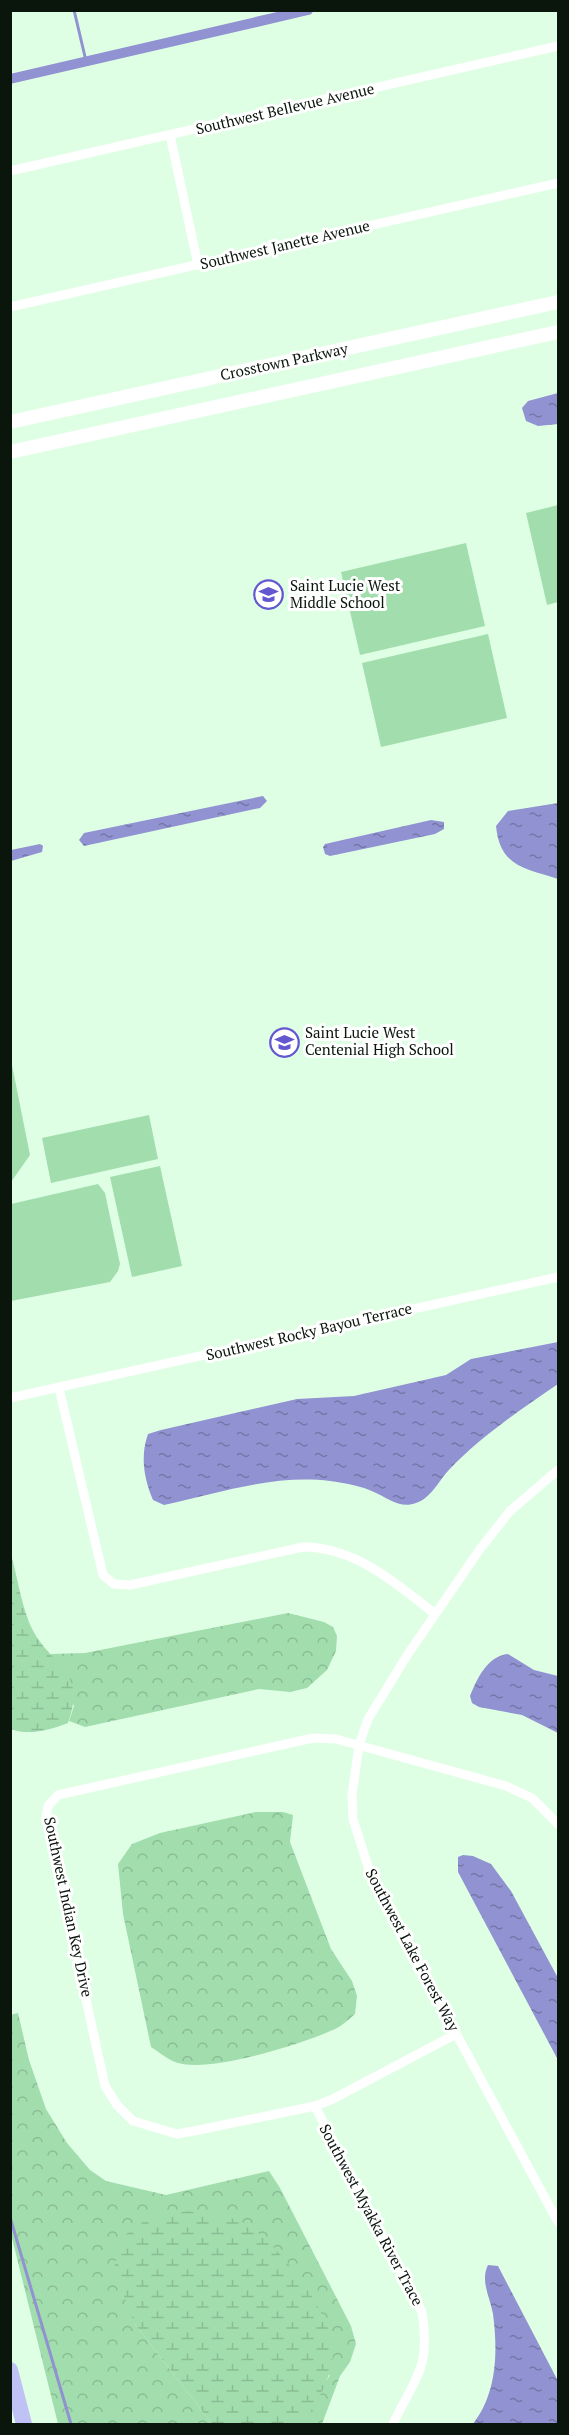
<svg xmlns="http://www.w3.org/2000/svg" width="569" height="2435" font-family="'PT Serif',serif">
  <style>
    .grass { fill: #a2ddae }
    .forest { fill: url(#forest-crowns) }
    .wetland { fill: url(#wetland-marsh) }
    .water { fill: url(#water-ripples) }
    .lines { fill: none; stroke-linecap: round; stroke-linejoin: round }
    .stream { stroke: #9192d1; stroke-width: 3 }
    .canal { stroke: #9192d1; stroke-width: 10 }
    .minor { stroke: #fff; stroke-width: 9 }
    .secondary { stroke: #fff; stroke-width: 14 }
    .motorway { stroke: #c0c2f6; stroke-width: 16 }
    .labels { text-anchor: middle; stroke-width: 6; stroke-linejoin: round; paint-order: stroke }
    .street-label { font-size: 15px; fill: #0a150c; stroke: #fff }
    .poi-label { font-size: 15px; fill: #0a150c; stroke: #fff; text-anchor: start }
  </style>
  <defs>
    <pattern id="forest-crowns" width="20" height="18" patternUnits="userSpaceOnUse" patternTransform="scale(1.5)"><rect width="20" height="18" fill="#a2ddae"/><path d="M2 6a3 3 0 1 1 6 0M12 15a3 3 0 1 1 6 0" fill="none" stroke="#8abd94"/></pattern>
    <pattern id="wetland-marsh" width="20" height="14" patternUnits="userSpaceOnUse" patternTransform="scale(1.5)"><rect width="20" height="14" fill="#a2ddae"/><path d="M1 5h8M5 5V1M11 12h8M15 12V8" fill="none" stroke="#8abd94"/></pattern>
    <pattern id="water-ripples" width="26" height="14" patternUnits="userSpaceOnUse" patternTransform="scale(1.5)"><rect width="26" height="14" fill="#9192d1"/><path d="M2 4q2-2 4 0t4 0M15 11q2-2 4 0t4 0" fill="none" stroke="#7576a8"/></pattern>
  </defs>
  <rect width="100%" height="100%" fill="#dfffe5"/>
  <!-- grass -->
  <g class="grass">
    <polygon points="558,505 558,602 547,605 526,513"/>
    <polygon points="466,543 485,626 360,655 341,572"/>
    <polygon points="488,634 507,718 381,747 362,663"/>
    <polygon points="11,1060 30,1155 11,1182 10,1182"/>
    <polygon points="149,1115 158,1159 51,1183 42,1138"/>
    <polygon points="160,1166 182,1266 132,1277 110,1177"/>
    <polygon points="98,1184 105,1193 120,1264 118,1271 110,1282 11,1301 11,1204"/>
  </g>
  <!-- forest -->
  <g class="forest">
    <polygon points="288,1613 324,1622 333,1627 337,1636 336,1651 327,1670 307,1688 290,1692 259,1689 85,1727 69,1721 74,1706 50,1654 85,1653"/>
    <path d="M256 1812H283L293 1815 290 1842 331 1949 352 1981 357 1996 355 2014C349 2019 343 2025 337 2028 306 2043 206 2075 175 2062 167 2059 159 2052 151 2047L123 1914 118 1864 132 1844 160 1833Z"/>
    <polygon points="18,2013 29,2060 46,2109 67,2143 90,2170 106,2181 166,2195 269,2171 280,2188 351,2326 356,2344 350,2362 340,2376 322,2424 299,2424 330,2375 134,2323 212,2424 58,2424 11,2234 10,2015"/>
  </g>
  <!-- wetland -->
  <g class="wetland">
    <path d="M10 1551C17 1574 20 1599 29 1622 46 1665 89 1668 68 1723 50 1730 29 1736 11 1729Z"/>
    <path d="M187 2211C203 2214 222 2214 237 2220 271 2232 330 2311 333 2347 336 2368 316 2411 299 2424H212L134 2323 114 2268 122 2237 146 2220Z"/>
  </g>
  <!-- water -->
  <g class="water">
    <polygon points="558,393 558,424 538,426 526,421 522,408 528,401"/>
    <polygon points="263,796 267,801 260,808 84,846 79,840 84,833"/>
    <path d="M558 803V879C525 868 500 867 496 826L508 811Z"/>
    <polygon points="431,820 444,822 444,829 435,834 330,856 325,854 323,847 325,844"/>
    <polygon points="40,844 43,846 42,852 11,861 11,850"/>
    <path d="M558 1342V1384C520 1410 480 1437 448 1471 438 1482 431 1498 416 1503 400 1509 388 1498 374 1492 362 1486 344 1483 330 1481 275 1474 218 1493 164 1505L153 1500C144 1479 140 1456 148 1434L161 1430 297 1399 354 1396 446 1375 471 1359Z"/>
    <path d="M508 1654 534 1670 558 1676V1733L522 1715 479 1707 472 1703 470 1696C477 1679 487 1656 508 1654Z"/>
    <polygon points="463,1855 473,1856 491,1864 511,1891 558,1978 558,2060 458,1872 458,1857"/>
    <path d="M488 2265 498 2266 558 2381V2424H473C497 2393 498 2352 493 2314 490 2297 480 2281 488 2265Z"/>
  </g>
  <g class="lines">
    <!-- stream -->
    <g class="stream">
      <polyline points="74,10 86,61"/>
      <polyline points="10,2217 71,2424"/>
    </g>
    <!-- canal -->
    <polyline class="canal" points="10,79 308,10"/>
    <!-- minor -->
    <g class="minor">
      <polyline points="170,135 198,265"/>
      <polyline points="10,171 558,46"/>
      <polyline points="10,307 558,183"/>
      <path d="M59 1388 103 1575 114 1584 130 1585 303 1547C355 1547 396 1583 435 1614"/>
      <polyline points="10,1398 558,1277"/>
      <polyline points="558,1470 510,1511 480,1549 408,1654 368,1719 359,1745 352,1795 353,1819 371,1876 558,2222"/>
      <polyline points="456,2034 333,2099 315,2106 199,2130 177,2134 133,2121 117,2105 105,2086 46,1817 48,1806 58,1795 313,1738 336,1739 506,1786 532,1798 558,1824"/>
      <path d="M315 2106 422 2312C431 2369 415 2377 393 2424"/>
    </g>
    <!-- secondary -->
    <g class="secondary">
      <polyline points="10,422 558,302"/>
      <polyline points="10,452 558,332"/>
    </g>
    <!-- motorway -->
    <polyline class="motorway" points="10,2370 24,2424"/>
  </g>
  <!-- icons -->
  <defs>
    <symbol id="school-ring" viewBox="-11 -11 22 22"><circle r="9.5" fill="#fff" stroke="#6458d1" stroke-width="1.5"/><path d="M0-5L7-2L0 1L-7-2ZM-4 1L0 2.5L4 1V4Q0 6-4 4Z" fill="#6458d1"/></symbol>
  </defs>
  <g fill-rule="evenodd">
    <use href="#school-ring" x="252" y="578" width="33" height="33"/>
    <use href="#school-ring" x="268" y="1026" width="33" height="33"/>
  </g>
  <g class="labels">
    <!-- street labels -->
    <g class="street-label">
      <text transform="translate(285 109) rotate(-13)" y="5">Southwest Bellevue Avenue</text>
      <text transform="translate(285 245) rotate(-13)" y="5">Southwest Janette Avenue</text>
      <text transform="translate(284 362) rotate(-12)" y="5">Crosstown Parkway</text>
      <text transform="translate(309 1332) rotate(-13)" y="5">Southwest Rocky Bayou Terrace</text>
      <text transform="translate(68 1907) rotate(78)" y="5">Southwest Indian Key Drive</text>
      <text transform="translate(412 1950) rotate(62)" y="5">Southwest Lake Forest Way</text>
      <text transform="translate(371 2215) rotate(62)" y="5">Southwest Myakka River Trace</text>
    </g>
    <!-- poi labels -->
    <g class="poi-label">
      <text x="290" y="591">Saint Lucie West<tspan x="290" dy="17">Middle School</tspan></text>
      <text x="305" y="1038">Saint Lucie West<tspan x="305" dy="17">Centenial High School</tspan></text>
    </g>
  </g>
  <!-- border -->
  <rect width="569" height="2435" fill="none" stroke="#0a150c" stroke-width="24"/>
</svg>
